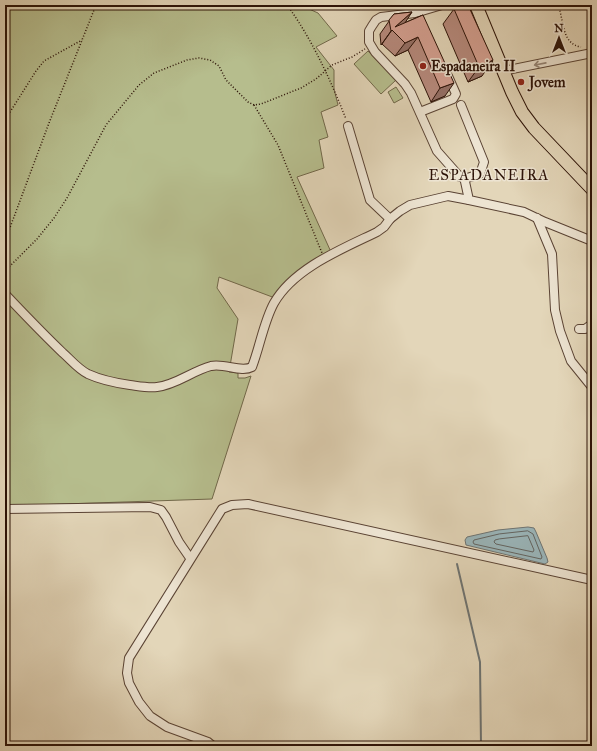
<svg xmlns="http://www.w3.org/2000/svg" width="597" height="751" font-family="'IM FELL Great Primer',serif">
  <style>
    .green { fill: #b6bd8d; stroke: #71684a }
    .water { fill: #9ab6bb; stroke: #6e7473 }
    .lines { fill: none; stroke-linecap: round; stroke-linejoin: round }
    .shore { stroke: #636461; stroke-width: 1 }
    .stream { stroke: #6e7473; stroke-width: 2 }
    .street-casing { stroke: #5a4334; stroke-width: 10 }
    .primary-casing { stroke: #2c1207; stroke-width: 14 }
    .path { stroke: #2c1207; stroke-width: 1.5; stroke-dasharray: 1 2; stroke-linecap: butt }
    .street { stroke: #ede4d2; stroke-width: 8 }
    .primary { stroke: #e3d6b9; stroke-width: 12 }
    .wall { fill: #b6897c; stroke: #2c1207 }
    .shaded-wall { fill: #946f65; stroke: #2c1207 }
    .building { fill: #d49f90; stroke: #2c1207 }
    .oneway { stroke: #968677 }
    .poi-dot { fill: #8f2418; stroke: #ede4d2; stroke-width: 1.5 }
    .labels { text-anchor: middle; stroke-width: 3; stroke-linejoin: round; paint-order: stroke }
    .poi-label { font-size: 14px; font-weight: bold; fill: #2c1207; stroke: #ede4d2; text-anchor: start }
    .neighbourhood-label { font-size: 15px; letter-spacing: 1px; fill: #2c1207; stroke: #ede4d2 }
  </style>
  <rect width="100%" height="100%" fill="#e3d6b9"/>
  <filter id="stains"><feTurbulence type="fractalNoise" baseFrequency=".005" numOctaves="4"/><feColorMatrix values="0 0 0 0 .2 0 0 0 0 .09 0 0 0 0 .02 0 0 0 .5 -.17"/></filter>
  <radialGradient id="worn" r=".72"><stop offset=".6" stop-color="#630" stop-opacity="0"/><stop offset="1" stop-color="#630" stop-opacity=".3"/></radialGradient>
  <!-- green -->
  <g class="green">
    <polygon points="5,5 300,5 318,13 337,36 316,47 334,70 334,89 338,105 321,112 328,137 319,140 324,168 297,177 331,252 275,298 219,277 217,288 238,319 229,372 238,373 238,378 245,378 251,376 212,499 5,506"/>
    <polygon points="368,51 396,80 381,94 354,64"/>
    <polygon points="396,87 403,98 394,103 388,92"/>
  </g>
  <!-- water -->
  <polygon class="water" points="528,527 534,528 536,532 547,558 548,562 545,564 466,545 465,540 467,537 498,530"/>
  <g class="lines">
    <!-- shore -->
    <g class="shore">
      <polygon points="528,531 533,534 542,557 541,559 474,544 473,542 474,540 499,534"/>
      <polygon points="528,536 534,550 533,552 496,544 494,542 495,540 499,539"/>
    </g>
    <!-- stream -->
    <polyline class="stream" points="457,564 480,662 481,746"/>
    <defs>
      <g id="street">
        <polyline points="442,5 415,13 381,17 376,20 372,26 369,31 369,42 375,52 405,84 411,93 437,151 460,177 467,178 480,174 484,162 461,105"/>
        <polyline points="503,71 592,53"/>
        <polyline points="420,112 453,99 456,94 448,76"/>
        <polyline points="348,126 370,200 390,219 400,211 410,205 448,196 469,200"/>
        <polyline points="464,177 469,200 524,212 545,222 592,241"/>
        <polyline points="537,218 552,254 555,310 560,331 571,361 592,387"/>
        <path d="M5 294C24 314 43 334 63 353 71 360 78 369 88 374 101 380 116 383 130 385 138 386 148 388 157 387 176 385 192 371 211 366 225 363 241 373 252 367 260 346 264 321 274 303 294 268 342 249 377 232L384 227 390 219"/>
        <polyline points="579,329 585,329 592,324"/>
        <polyline points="5,509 150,507 161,510 166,517 179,542 190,558"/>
        <polyline points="213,746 208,742 167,727 150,716 139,702 129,683 127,673 129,658 222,509 232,505 248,504 592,580"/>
      </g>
      <polyline id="primary" points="476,5 512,92 522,112 534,128 592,189"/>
    </defs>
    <!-- street casing -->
    <use href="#street" class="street-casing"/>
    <!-- primary casing -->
    <use href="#primary" class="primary-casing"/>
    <!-- path -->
    <g class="path">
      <path d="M287 5C312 39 330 79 346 119"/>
      <path d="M558 5C564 19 561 44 581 47"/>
      <polyline points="254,105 278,145 322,253"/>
      <polyline points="5,120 36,71 44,61 82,40"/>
      <polyline points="5,241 49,123 96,5"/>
      <polyline points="5,271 37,239 54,218 67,198 106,125 139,85 154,73 187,60 199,58 210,60 219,66 226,80 248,102 254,105 261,104 301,88 316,79 332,65 352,57 365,49"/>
    </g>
    <!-- street -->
    <use href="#street" class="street"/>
    <!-- primary -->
    <use href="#primary" class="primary"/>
  </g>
  <!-- wall -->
  <g class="wall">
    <polygon points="464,5 482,76 468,82 443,24 454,9"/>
    <polygon points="412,12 404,23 423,15 445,96 431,102 408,50 395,56 382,44 381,45 380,34 394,14"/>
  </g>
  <!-- shaded-wall -->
  <g class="shaded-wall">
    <polygon points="412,12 403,26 395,27"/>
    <polygon points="392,30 382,44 381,45 391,31"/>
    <polygon points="418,37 408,50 395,56 405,43"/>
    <polygon points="493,60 482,76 468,82 479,67"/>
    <polygon points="454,83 445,96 431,102 440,88"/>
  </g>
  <!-- building -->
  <g class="building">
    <polygon points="464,5 468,5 493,60 479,67 454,9"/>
    <polygon points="412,12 395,27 423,15 454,83 440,88 418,37 405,43 392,30 391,31 389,20 394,14"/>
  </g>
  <!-- one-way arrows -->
  <defs><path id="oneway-shaft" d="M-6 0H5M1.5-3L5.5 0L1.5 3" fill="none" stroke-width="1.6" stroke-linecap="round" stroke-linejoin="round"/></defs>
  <use class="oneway" href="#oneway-shaft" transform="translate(540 64) rotate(169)"/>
  <!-- markers -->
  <g class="poi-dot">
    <circle cx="423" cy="66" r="4"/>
    <circle cx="521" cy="82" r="4"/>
  </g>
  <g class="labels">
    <!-- poi labels -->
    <g class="poi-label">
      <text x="431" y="71">Espadaneira II</text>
      <text x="529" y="87">Jovem</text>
    </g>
    <!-- neighbourhood labels -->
    <g class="neighbourhood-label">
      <text x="489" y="180">ESPADANEIRA</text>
    </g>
  </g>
  <!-- margin -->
  <rect width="597" height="751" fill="none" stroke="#e3d6b9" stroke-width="20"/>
  <rect x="6" y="6" width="585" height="739" fill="none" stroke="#2c1207" stroke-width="2"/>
  <rect x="10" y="10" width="577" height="731" fill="none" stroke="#2c1207"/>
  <!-- north arrow -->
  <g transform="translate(559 38)" stroke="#ede4d2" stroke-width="3" paint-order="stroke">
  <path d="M0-3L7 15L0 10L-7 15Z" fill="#2c1207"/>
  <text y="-6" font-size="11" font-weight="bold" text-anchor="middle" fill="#2c1207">N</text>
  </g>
  <rect width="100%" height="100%" filter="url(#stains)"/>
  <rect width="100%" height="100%" fill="url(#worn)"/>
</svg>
